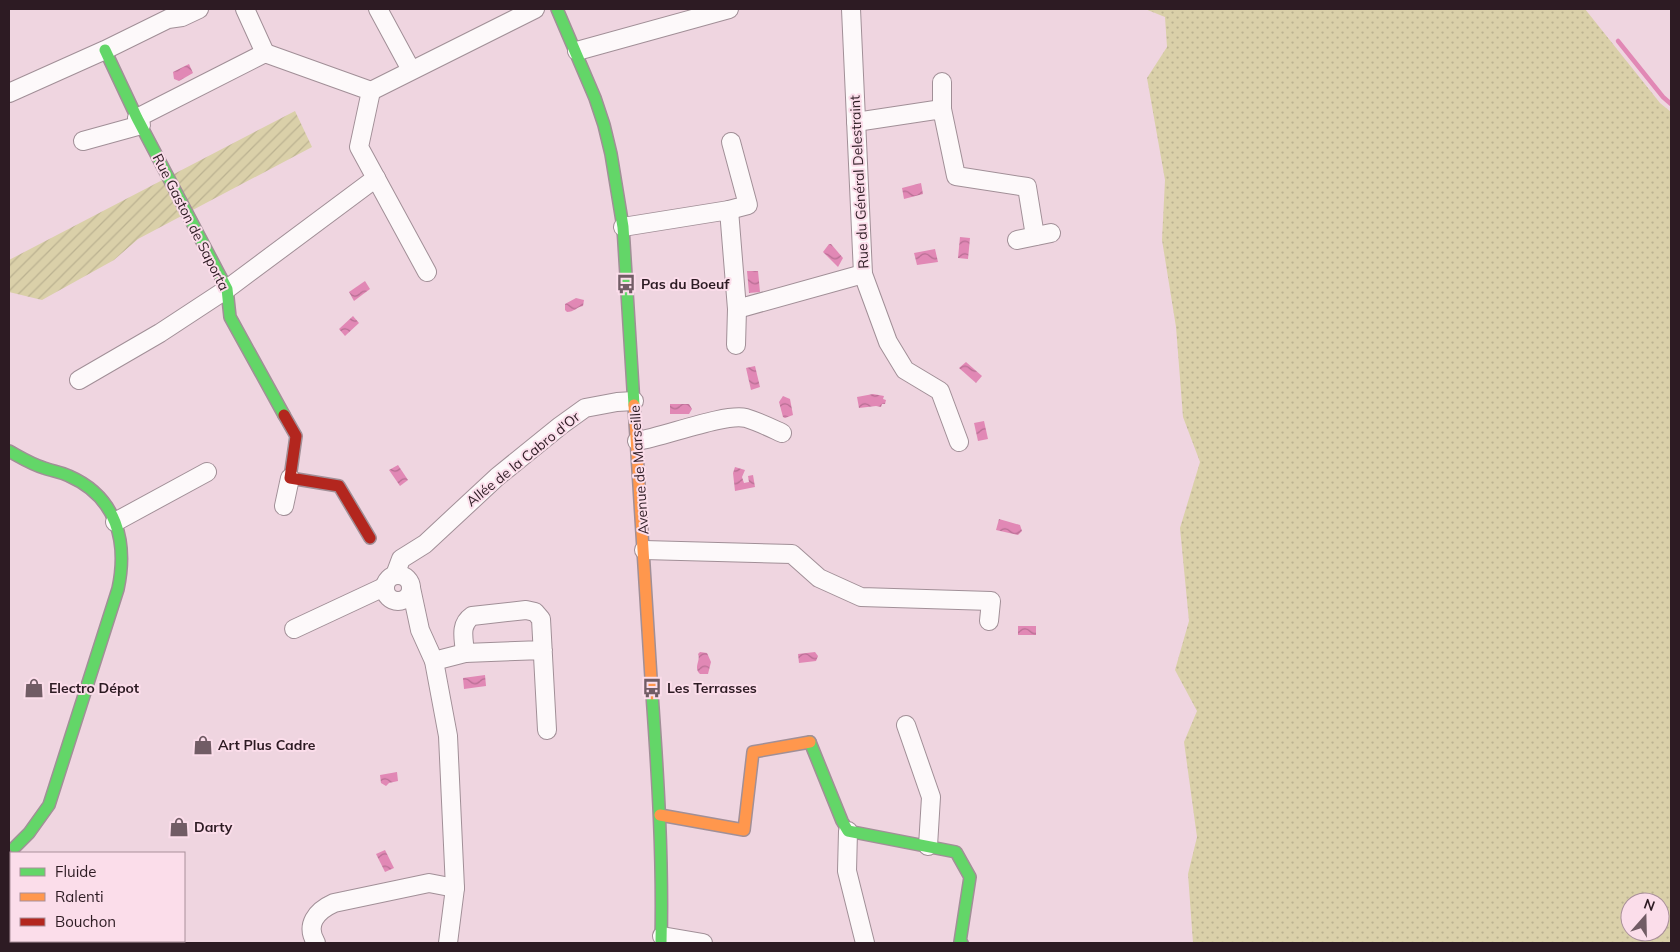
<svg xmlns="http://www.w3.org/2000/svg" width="1680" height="952" font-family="Mulish,sans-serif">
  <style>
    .grass { fill: url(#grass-dots); fill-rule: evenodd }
    .garden { fill: url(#garden-furrows) }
    .water { fill: url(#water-waves) }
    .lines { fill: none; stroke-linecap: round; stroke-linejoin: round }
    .stream { stroke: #e188b5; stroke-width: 4.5 }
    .street-casing { stroke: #a18f97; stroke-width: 20 }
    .fast-casing { stroke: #a18f97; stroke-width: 14 }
    .slow-casing { stroke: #a18f97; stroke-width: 14 }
    .jam-casing { stroke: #a18f97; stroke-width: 14 }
    .street { stroke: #fdf9fa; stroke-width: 18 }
    .fast { stroke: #63d668; stroke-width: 11 }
    .slow { stroke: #ff974d; stroke-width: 11 }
    .jam { stroke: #b3261e; stroke-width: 11 }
    .labels { text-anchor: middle; stroke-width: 4; stroke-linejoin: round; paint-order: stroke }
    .street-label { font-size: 14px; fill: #2d1b23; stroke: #fbddea }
    .poi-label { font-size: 14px; font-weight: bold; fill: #2d1b23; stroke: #fbddea; text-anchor: start }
  </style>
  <defs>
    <pattern id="grass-dots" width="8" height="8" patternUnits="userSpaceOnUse" patternTransform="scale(1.25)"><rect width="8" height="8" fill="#dad0a9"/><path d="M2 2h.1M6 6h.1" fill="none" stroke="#bbb291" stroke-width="1.8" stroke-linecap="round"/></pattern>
    <pattern id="garden-furrows" width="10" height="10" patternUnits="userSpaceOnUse" patternTransform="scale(1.25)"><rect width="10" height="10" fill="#dad0a9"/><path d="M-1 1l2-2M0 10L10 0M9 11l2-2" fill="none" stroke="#bbb291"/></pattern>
    <pattern id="water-waves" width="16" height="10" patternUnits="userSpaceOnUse" patternTransform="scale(1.25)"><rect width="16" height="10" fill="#e188b5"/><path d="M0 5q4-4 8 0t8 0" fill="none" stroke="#b76e93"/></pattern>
  </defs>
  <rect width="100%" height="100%" fill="#efd5e0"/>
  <!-- grass -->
  <path class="grass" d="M1145 9H1585L1660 103 1671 112V943H1193L1188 874 1197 837 1184 742 1197 711 1175 670 1189 621 1180 528 1200 462 1183 417 1176 327 1162 240 1165 180 1147 78 1167 47 1165 17ZM1630 902H1660V932H1630Z"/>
  <!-- garden -->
  <polygon class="garden" points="295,111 312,147 138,239 114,260 42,300 9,292 9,260"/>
  <!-- water -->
  <g class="water">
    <polygon points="189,64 193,73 179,81 174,79 173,72"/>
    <polygon points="921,183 923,194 904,199 902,188"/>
    <polygon points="960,237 970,238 968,259 958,258"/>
    <polygon points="829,244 831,244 843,258 838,267 823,252"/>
    <polygon points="935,249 938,262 917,265 914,253"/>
    <polygon points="747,271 758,271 760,292 749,293"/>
    <polygon points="365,281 370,289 354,301 349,292"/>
    <path d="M576 298 584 300 583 306C577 307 574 312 567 312L565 310V304Z"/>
    <polygon points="353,316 359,323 345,336 339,329"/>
    <polygon points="966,362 982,376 976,383 959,368"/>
    <polygon points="755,366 760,387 751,390 746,368"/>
    <polygon points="873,394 884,396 883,399 886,400 885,404 882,404 881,407 876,406 859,408 857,397"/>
    <polygon points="783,396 790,399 793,415 785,418 783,417 779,402"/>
    <polygon points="670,404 689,404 692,409 689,414 670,414"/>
    <polygon points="984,421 988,439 978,441 974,423"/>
    <polygon points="398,465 408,480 400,486 389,470"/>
    <polygon points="735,467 745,470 742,477 744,483 749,482 748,476 753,475 755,487 735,491 733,473"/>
    <polygon points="999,519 1020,525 1022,531 1018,535 996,530"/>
    <rect x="1018" y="626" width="18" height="9"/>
    <path d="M700 652 707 653 711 662 708 674H700C693 667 701 661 698 654Z"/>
    <polygon points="815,652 818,656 816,661 799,663 798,654"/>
    <polygon points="485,675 486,686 464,689 463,678"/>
    <polygon points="397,772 398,781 389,783 386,786 381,783 380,775"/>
    <polygon points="385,850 394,868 385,872 376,854"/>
  </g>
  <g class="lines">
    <!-- stream -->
    <polyline class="stream" points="1618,41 1663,97 1671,104"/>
    <defs>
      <g id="street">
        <polyline points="245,9 265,53"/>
        <polyline points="378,9 411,70"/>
        <polyline points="851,9 863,274 888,342 905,370 940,391 959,442"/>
        <polyline points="577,51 729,9"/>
        <polyline points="942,82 942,109"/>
        <polyline points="371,91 535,9"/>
        <polyline points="9,93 105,50 168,19 182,17 199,9"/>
        <polyline points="137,118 265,53 371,91 359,147 427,272"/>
        <polyline points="856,122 942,109 956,176 1027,187 1035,236"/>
        <polyline points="83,141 141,125"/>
        <polyline points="729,210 748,205 731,142"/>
        <polyline points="623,227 729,210 737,309 863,274"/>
        <polyline points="1017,240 1051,233"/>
        <polyline points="736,345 737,309"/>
        <polyline points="79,380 160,333 227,289 376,178"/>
        <path d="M637 441C664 437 724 413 746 418 759 422 771 428 782 433"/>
        <polyline points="284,506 290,478"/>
        <polyline points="115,522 207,472"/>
        <polyline points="644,550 792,554 819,578 861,597 991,601 989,621"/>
        <circle cx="398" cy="588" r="13"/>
        <polyline points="395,575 401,559 425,544 497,477 560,426 585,408 617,402 634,401"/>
        <polyline points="411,588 420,630 434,661 448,736 455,888 448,943"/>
        <polyline points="294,629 384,587"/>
        <path d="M543 650 465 653C464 639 459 625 472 616L526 610 535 612 541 619 547 730"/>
        <polyline points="434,661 465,653"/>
        <polyline points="906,725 931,797 928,846"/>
        <polyline points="848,831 847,871 865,943"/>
        <polyline points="662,936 703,943"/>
        <polyline points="91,941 92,943"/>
        <path d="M316 943C305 925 316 911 334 903L429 883 455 888"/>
      </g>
      <g id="fast">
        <polyline points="557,9 595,98 604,125 611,154 623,227 634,405"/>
        <polyline points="105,50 137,118 227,289 230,317 284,415"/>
        <path d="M9 451C20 457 31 464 44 468 52 471 61 472 69 476 117 497 128 542 118 589L49 805 29 833 15 847"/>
        <path d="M652 694C658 777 663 860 661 943"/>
        <polyline points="810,742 842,821 848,831 956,852 970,877 960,942 962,943"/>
        <polyline points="9,913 11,918"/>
        <polyline points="24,941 25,943"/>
      </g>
      <g id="slow">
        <polyline points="634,405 652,694"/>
        <polyline points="660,815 744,830 753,752 810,742"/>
      </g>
      <polyline id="jam" points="284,415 296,436 290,478 339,486 370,538"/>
    </defs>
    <!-- street casing -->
    <use href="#street" class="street-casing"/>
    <!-- fast casing -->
    <use href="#fast" class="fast-casing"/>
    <!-- slow casing -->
    <use href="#slow" class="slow-casing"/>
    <!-- jam casing -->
    <use href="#jam" class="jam-casing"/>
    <!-- street -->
    <use href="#street" class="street"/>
    <!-- fast -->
    <use href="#fast" class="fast"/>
    <!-- slow -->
    <use href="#slow" class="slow"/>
    <!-- jam -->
    <use href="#jam" class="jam"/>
  </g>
  <!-- icons -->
  <defs>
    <symbol id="bus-bare" viewBox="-9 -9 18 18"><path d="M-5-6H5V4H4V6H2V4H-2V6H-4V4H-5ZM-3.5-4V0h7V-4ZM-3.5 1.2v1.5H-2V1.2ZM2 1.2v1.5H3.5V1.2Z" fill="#715c65" stroke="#fbddea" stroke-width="2.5" paint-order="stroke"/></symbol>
    <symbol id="shop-bare" viewBox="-9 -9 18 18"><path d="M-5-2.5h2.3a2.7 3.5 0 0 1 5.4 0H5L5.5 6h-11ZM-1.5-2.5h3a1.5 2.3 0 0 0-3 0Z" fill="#715c65" stroke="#fbddea" stroke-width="2.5" paint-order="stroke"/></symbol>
  </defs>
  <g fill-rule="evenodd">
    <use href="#bus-bare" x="612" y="270" width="28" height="28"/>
    <use href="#shop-bare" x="20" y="674" width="28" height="28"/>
    <use href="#bus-bare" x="638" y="674" width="28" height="28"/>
    <use href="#shop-bare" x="189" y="731" width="28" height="28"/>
    <use href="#shop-bare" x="165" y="813" width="28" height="28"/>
  </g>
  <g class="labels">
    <!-- street labels -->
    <g class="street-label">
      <text transform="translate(859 182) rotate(-93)" y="5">Rue du Général Delestraint</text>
      <text transform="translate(191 222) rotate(63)" y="5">Rue Gaston de Saporta</text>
      <text transform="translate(523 459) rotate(-39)" y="5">Allée de la Cabro d'Or</text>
      <text transform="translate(639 470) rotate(-94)" y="5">Avenue de Marseille</text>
    </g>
    <!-- poi labels -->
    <g class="poi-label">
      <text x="641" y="289">Pas du Boeuf</text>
      <text x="49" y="693">Electro Dépot</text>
      <text x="667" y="693">Les Terrasses</text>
      <text x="218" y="750">Art Plus Cadre</text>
      <text x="194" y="832">Darty</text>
    </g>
  </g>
  <!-- border -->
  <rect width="1680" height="952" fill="none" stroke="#2d1b23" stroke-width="20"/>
  <!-- legend -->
  <rect x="10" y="852" width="175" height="90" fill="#fbddea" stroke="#a98f9a"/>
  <rect x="20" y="868" width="25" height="8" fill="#63d668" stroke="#a98f9a"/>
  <text x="55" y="877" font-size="15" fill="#2d1b23">Fluide</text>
  <rect x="20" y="893" width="25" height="8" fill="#ff974d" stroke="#a98f9a"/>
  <text x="55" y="902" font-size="15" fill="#2d1b23">Ralenti</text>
  <rect x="20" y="918" width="25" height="8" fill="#b3261e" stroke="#a98f9a"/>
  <text x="55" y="927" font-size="15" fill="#2d1b23">Bouchon</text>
  <!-- north arrow -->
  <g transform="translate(1645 917) rotate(20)"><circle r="24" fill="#fbddea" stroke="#a98f9a"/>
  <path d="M0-4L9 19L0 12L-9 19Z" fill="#715c65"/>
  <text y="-8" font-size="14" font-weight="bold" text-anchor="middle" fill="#2d1b23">N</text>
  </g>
</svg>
